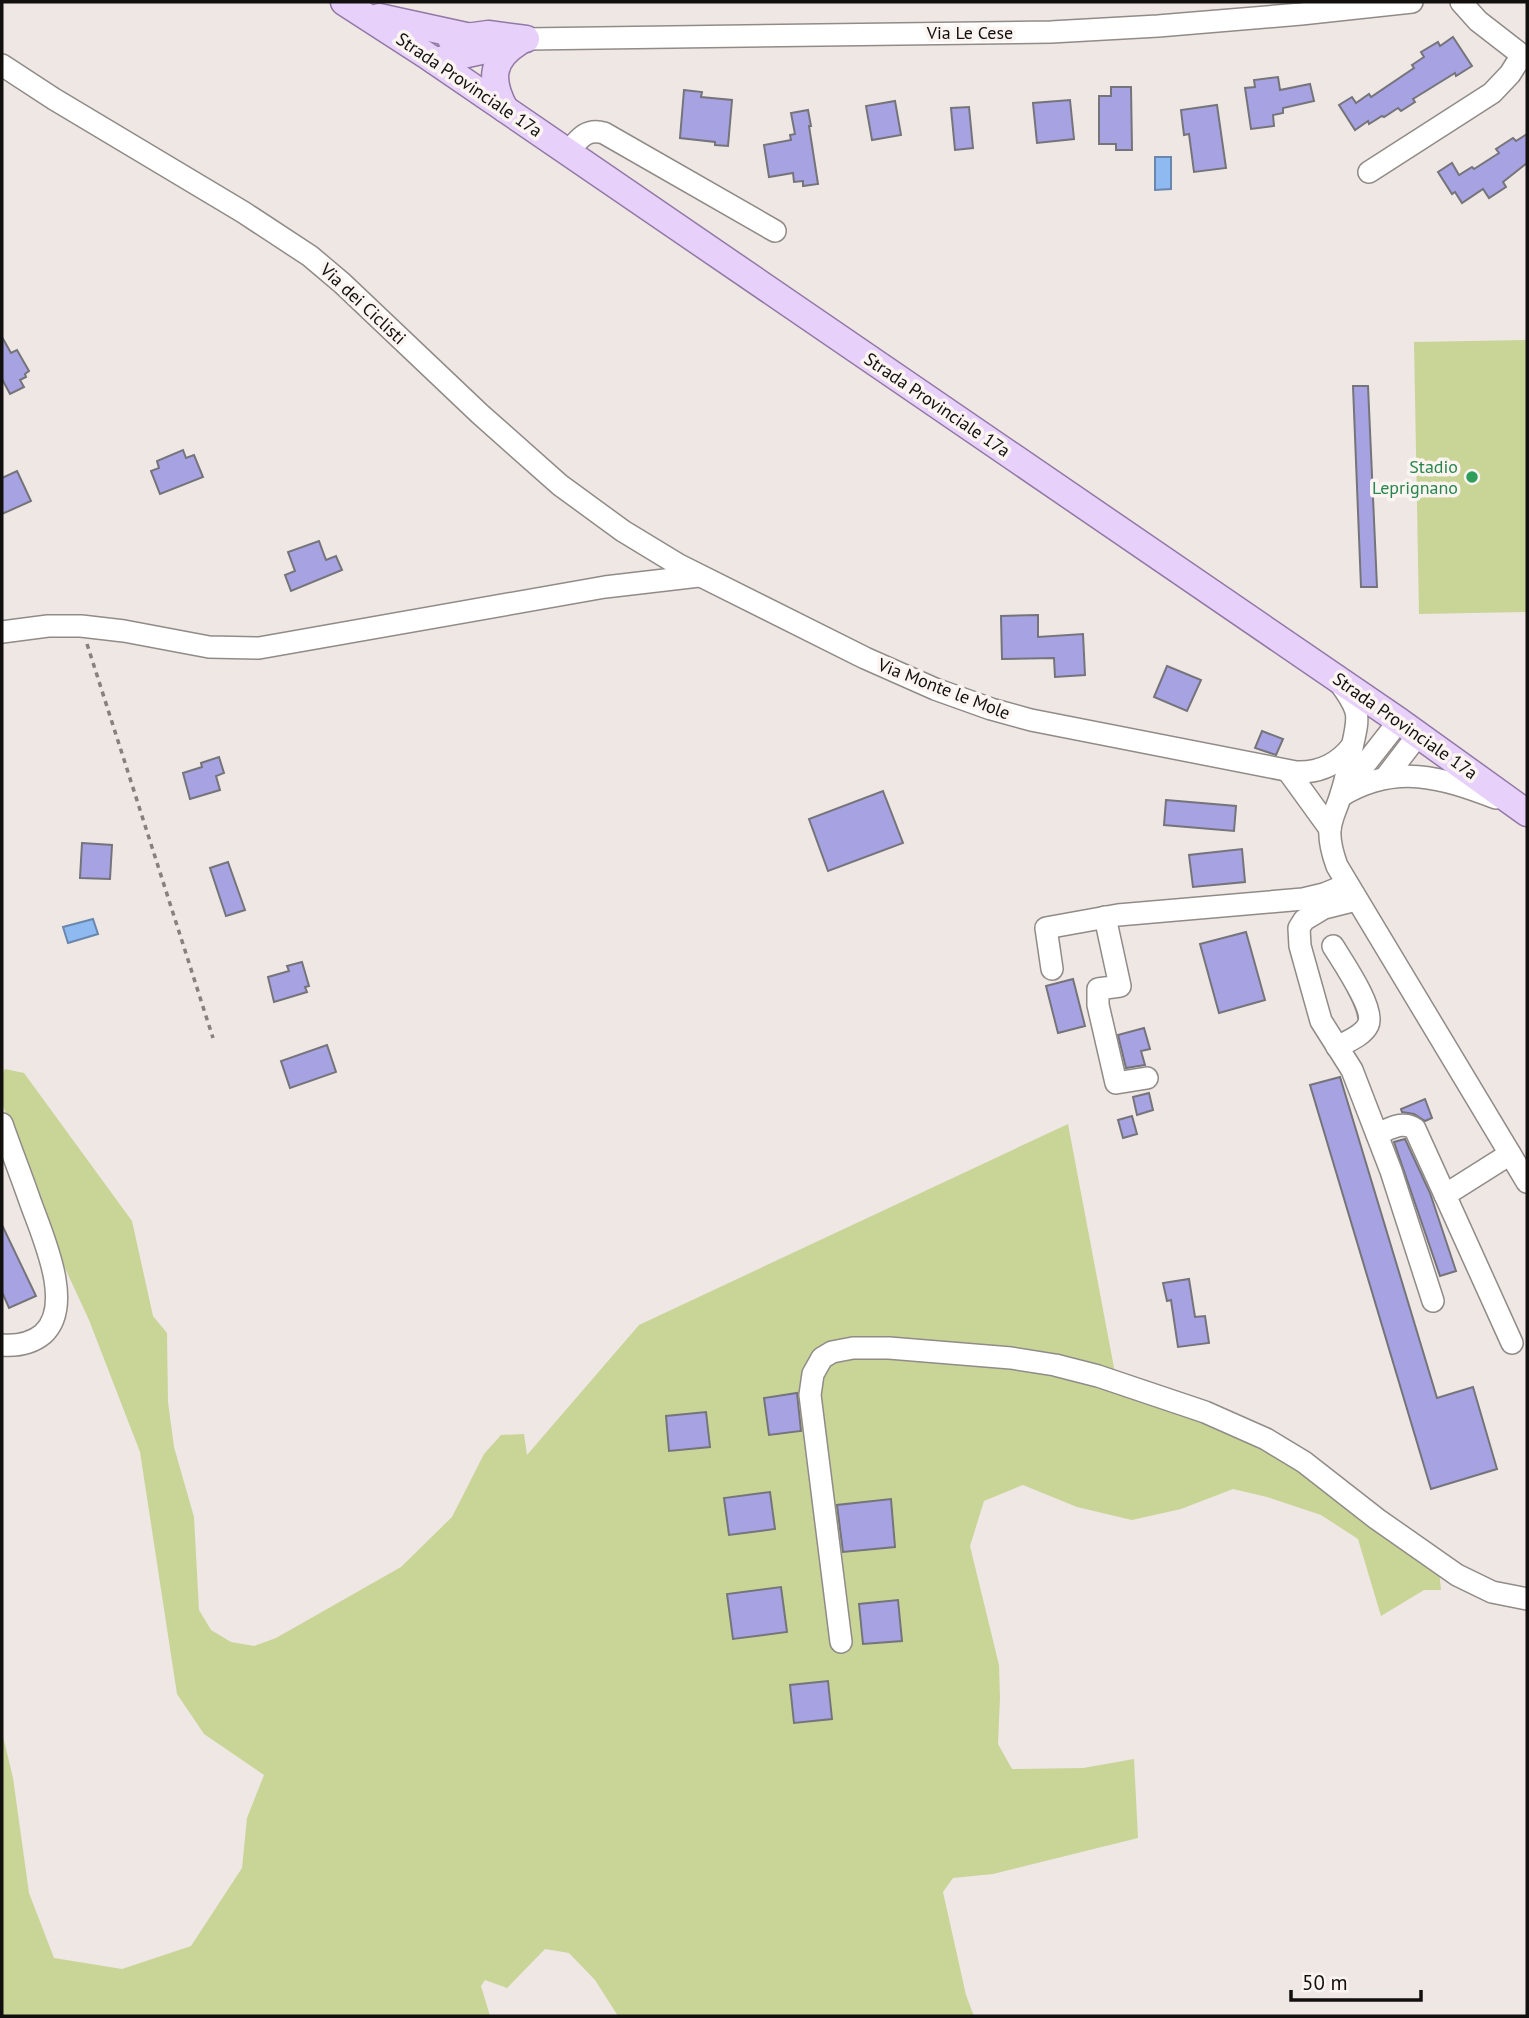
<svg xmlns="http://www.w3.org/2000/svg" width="1529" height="2018" font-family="'PT Sans',sans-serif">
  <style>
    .green { fill: #c9d596 }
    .water { fill: #8ebaf1; stroke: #6987ad; stroke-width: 2 }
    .building { fill: #a7a3e3; stroke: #75747a; stroke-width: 2 }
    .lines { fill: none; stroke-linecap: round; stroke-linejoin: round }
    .minor-casing { stroke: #918b88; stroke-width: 24 }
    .major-casing { stroke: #9278a5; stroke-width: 29 }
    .path { stroke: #86817f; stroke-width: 3.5; stroke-dasharray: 5 5; stroke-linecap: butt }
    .minor { stroke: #fff; stroke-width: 21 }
    .major { stroke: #e7d0fa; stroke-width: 26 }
    .leisure-dot { fill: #2e9e5b; stroke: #fbf4f1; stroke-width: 2.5 }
    .labels { text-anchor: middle; stroke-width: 7; stroke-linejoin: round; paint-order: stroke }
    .street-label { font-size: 18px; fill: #12100f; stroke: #fbf4f1 }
    .leisure-label { font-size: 18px; fill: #27864d; stroke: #fbf4f1; text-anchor: end }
  </style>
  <rect width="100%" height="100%" fill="#eee7e4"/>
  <!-- green -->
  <g class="green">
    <polygon points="1527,340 1527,612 1419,614 1414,342"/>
    <polygon points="5,1069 24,1073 132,1221 153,1316 167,1333 168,1402 174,1447 194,1517 199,1610 211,1630 231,1642 254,1646 276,1638 401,1567 452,1517 484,1454 501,1435 524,1434 527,1455 639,1325 1068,1124 1115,1373 1278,1450 1439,1569 1441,1590 1424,1590 1381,1616 1358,1539 1321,1515 1267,1497 1233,1489 1181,1509 1132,1520 1077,1507 1023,1485 984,1501 970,1546 999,1665 1000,1698 998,1744 1012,1769 1083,1768 1134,1759 1138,1838 993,1874 953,1878 943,1892 966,1995 974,2016 618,2016 595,1980 569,1953 545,1949 507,1988 485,1980 481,1986 490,2016 2,2016 2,1732 13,1778 29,1893 54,1958 122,1969 191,1946 242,1868 247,1818 264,1775 204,1734 177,1694 140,1452 89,1320 58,1253 2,1103 2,1073"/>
  </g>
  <!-- water -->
  <g class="water">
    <polygon points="1155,157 1171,157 1171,189 1155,190"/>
    <polygon points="93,919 98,934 68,943 63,927"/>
  </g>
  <!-- building -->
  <g class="building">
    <polygon points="1453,37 1472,66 1456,76 1455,73 1413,99 1415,102 1401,111 1398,108 1384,117 1382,116 1369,124 1368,121 1355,130 1339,105 1352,97 1356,103 1369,94 1371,97 1414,68 1412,65 1424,57 1421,52 1438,42 1440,46"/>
    <polygon points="1278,77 1280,90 1310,84 1314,101 1283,108 1283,113 1273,115 1274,126 1251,129 1245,88 1255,87 1254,80"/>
    <polygon points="1111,87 1131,87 1132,150 1116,150 1116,144 1099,144 1099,96 1111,96"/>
    <polygon points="684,90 702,92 701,97 732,100 728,146 715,145 715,142 680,138"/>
    <polygon points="1070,100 1074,139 1037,143 1033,103"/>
    <polygon points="895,101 901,135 872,140 866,106"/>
    <polygon points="1217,105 1226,168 1194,172 1189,134 1184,135 1181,110"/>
    <polygon points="969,107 973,148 955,150 951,108"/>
    <polygon points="808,110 811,126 809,126 818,184 803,186 803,181 794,182 793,173 769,177 764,145 791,140 790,135 795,134 791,113"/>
    <polygon points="1527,134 1527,163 1503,182 1506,187 1489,198 1483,189 1462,203 1455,192 1452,194 1438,172 1452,163 1459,175 1472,167 1474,169 1499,153 1496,149 1513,138 1516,141"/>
    <polygon points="2,337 11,353 17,350 29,371 25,374 26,377 20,380 24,387 10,394 2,379"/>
    <polygon points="1353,386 1368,386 1377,587 1361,587"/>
    <polygon points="183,450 186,458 194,455 203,477 160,494 151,471 159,468 157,461"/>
    <polygon points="17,471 31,501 2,514 2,478"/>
    <polygon points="319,541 326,560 336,556 342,570 291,591 285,575 295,571 288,552"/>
    <polygon points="1038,615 1038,637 1083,634 1085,675 1055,677 1054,658 1002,659 1001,616"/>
    <polygon points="1167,666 1201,680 1187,711 1154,697"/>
    <polygon points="1262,731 1283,739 1276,755 1255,748"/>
    <polygon points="219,757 224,773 216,776 220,790 190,799 183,773 202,767 201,763"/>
    <polygon points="883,791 903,843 828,871 809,819"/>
    <polygon points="1166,800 1236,806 1234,831 1164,825"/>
    <polygon points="82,843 112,845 110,879 80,878"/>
    <polygon points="1242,849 1245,882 1193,887 1189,855"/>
    <polygon points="228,862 245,910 226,916 210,868"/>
    <polygon points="1246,932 1265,1000 1219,1013 1200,944"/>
    <polygon points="302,962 309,986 305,987 307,992 274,1002 268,977 289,971 287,966"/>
    <polygon points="1073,979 1085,1026 1058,1033 1046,986"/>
    <polygon points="1144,1028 1150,1049 1141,1051 1145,1065 1126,1068 1118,1035"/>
    <polygon points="327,1045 336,1072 290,1088 281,1061"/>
    <polygon points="1340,1077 1437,1398 1473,1387 1497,1469 1431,1489 1310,1085"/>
    <polygon points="1149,1093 1153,1110 1137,1115 1133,1097"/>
    <polygon points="1425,1099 1432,1118 1425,1121 1414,1114 1402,1112 1401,1109"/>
    <polygon points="1132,1116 1137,1134 1123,1138 1118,1120"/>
    <polygon points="1405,1139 1430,1193 1456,1271 1440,1276 1394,1142"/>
    <polygon points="2,1225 36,1296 9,1308 2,1292"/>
    <polygon points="1189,1279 1195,1317 1205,1316 1209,1343 1178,1347 1171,1300 1167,1301 1163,1283"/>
    <polygon points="797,1393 801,1431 769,1435 764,1398"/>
    <polygon points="706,1412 710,1447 669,1451 666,1416"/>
    <polygon points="770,1492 775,1529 729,1535 724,1498"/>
    <polygon points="891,1499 895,1547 843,1552 837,1505"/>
    <polygon points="781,1587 787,1632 733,1639 727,1594"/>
    <polygon points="898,1600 902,1641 863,1644 859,1604"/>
    <polygon points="828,1681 832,1719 794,1723 790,1685"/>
  </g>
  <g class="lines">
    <defs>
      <g id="minor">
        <polyline points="1461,2 1478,21 1527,59"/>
        <polyline points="526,39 1051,32 1158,26 1301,14 1412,2"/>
        <path d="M2 65 54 99 243 212 310 256 342 283 480 414 560 485 623 531 679 565 865 658 935 689 991 709 1031 720 1296 772C1319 773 1338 764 1352 746"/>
        <path d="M568 152C579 139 586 128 604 133L775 231"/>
        <polyline points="1369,172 1492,93 1510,74 1522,55"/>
        <polyline points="2,632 48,626 81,626 124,631 209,647 259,648 605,587 699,576"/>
        <path d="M1339 682C1362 713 1359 716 1351 752 1348 766 1346 780 1341 794 1338 806 1331 817 1330 830 1329 842 1333 855 1337 866L1527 1182"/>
        <polyline points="1288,771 1330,829"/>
        <polyline points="1385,778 1418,735"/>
        <polyline points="1344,791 1399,721"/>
        <path d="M1341 796C1395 763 1441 777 1496 798"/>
        <polyline points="1356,900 1324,908 1304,920 1299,928 1300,946 1321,1021 1352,1070 1391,1171 1433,1301"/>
        <polyline points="1105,917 1120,986 1098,989 1098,1005 1116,1083 1147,1078"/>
        <path d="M1333 946C1342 961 1376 1010 1368 1025 1363 1036 1346 1042 1337 1047"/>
        <polyline points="1052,969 1046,928 1118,915 1303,899 1324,894 1341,887"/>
        <path d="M2 1124C11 1150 21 1175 30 1201 42 1235 75 1305 43 1334 31 1344 16 1346 2 1345"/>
        <path d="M1377 1134C1390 1129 1403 1120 1415 1129L1445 1195"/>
        <polyline points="1510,1154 1445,1195 1512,1343"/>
        <polyline points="841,1642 810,1395 813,1374 822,1358 832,1352 853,1348 889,1348 1011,1358 1055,1365 1098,1376 1205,1412 1266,1439 1304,1462 1377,1519 1457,1575 1492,1592 1527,1599"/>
      </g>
      <g id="major">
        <polyline points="344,2 426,55 1399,721 1527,813"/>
        <polyline points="379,17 466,36"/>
        <polyline points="451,39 488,34 526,39"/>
        <polyline points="435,61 504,46"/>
        <path d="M505 109C490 81 490 60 519 42"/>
      </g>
    </defs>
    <!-- minor casing -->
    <use href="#minor" class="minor-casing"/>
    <!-- major casing -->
    <use href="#major" class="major-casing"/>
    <!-- path -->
    <polyline class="path" points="87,644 213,1038"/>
    <!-- minor -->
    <use href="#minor" class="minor"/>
    <!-- major -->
    <use href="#major" class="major"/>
  </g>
  <!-- markers -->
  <circle class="leisure-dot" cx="1472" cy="477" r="7"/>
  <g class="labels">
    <!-- street labels -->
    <g class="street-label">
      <text x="970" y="39">Via Le Cese</text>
      <text transform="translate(469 85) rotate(34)" y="6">Strada Provinciale 17a</text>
      <text transform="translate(363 304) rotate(43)" y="6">Via dei Ciclisti</text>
      <text transform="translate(937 405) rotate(34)" y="6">Strada Provinciale 17a</text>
      <text transform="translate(944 689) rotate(21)" y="6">Via Monte le Mole</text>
      <text transform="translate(1405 726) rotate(35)" y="6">Strada Provinciale 17a</text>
    </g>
    <!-- leisure labels -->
    <g class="leisure-label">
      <text x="1458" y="473">Stadio<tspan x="1458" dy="21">Leprignano</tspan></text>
    </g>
  </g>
  <!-- border -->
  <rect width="1529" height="2018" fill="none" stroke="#12100f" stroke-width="7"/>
  <!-- scale -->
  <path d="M1291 1990v10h130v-10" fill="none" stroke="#12100f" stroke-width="3.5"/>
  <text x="1302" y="1990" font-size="21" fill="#12100f" stroke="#fbf4f1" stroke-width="5" paint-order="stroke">50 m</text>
</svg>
